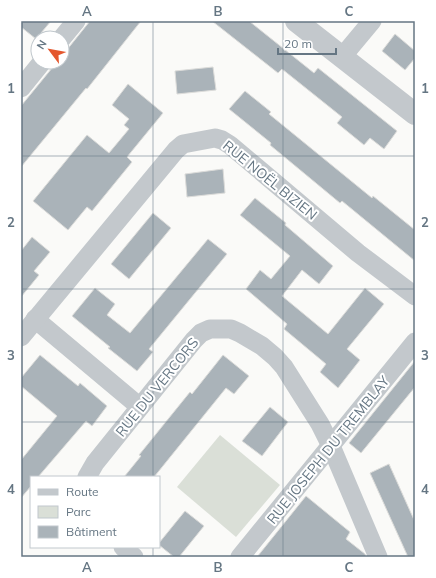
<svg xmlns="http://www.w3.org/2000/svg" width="436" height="578" font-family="Mulish,sans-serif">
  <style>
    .green { fill: #dadfd7 }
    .building { fill: #aab3b9; stroke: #dcdcda }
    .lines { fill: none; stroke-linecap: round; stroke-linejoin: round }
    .minor { stroke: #c3c8cc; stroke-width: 19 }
    .tertiary { stroke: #c3c8cc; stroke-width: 22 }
    .grid { fill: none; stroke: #657683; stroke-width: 1; stroke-opacity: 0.55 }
    .labels { text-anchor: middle; stroke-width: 4; stroke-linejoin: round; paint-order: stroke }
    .street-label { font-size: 14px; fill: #657683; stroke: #fff }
    .neatline { fill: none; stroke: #657683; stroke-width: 1.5 }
    .grid-label { font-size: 13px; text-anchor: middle; font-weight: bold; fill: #657683 }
  </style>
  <rect width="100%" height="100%" fill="#fafaf8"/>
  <!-- green -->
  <polygon class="green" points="220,435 280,485 236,537 177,487"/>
  <!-- building -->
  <g class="building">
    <polygon points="21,21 51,21 36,39 21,27"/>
    <polygon points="90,21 141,21 87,89 86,88 21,167 21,106 57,62 62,62 62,56"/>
    <polygon points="212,21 249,21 314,73 318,68 397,131 384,149 370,138 364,145 337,123 342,117 282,69 278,73"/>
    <polygon points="395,34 415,51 415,58 405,70 382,51"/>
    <polygon points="213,67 216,90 177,94 175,71"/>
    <polygon points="128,84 163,113 127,157 132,162 92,211 87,207 68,230 33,201 87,135 109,153 129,129 124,125 129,119 112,105"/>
    <polygon points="245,91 271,112 269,114 372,198 373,196 415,230 415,261 342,201 340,203 270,145 271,143 229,109"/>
    <polygon points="223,169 225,193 187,197 185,174"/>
    <polygon points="255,198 286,223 285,225 333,266 319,284 302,270 282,296 328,334 365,288 384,304 347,349 360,360 338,388 320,372 326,364 284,329 287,324 246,289 260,270 271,279 290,256 240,215"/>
    <polygon points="153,213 171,228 129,279 111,264"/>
    <polygon points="32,237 50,252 34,271 39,275 21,297 21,251"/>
    <polygon points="208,239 227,254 149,349 153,352 137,371 108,348 110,347 72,316 95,288 115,304 107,315 130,333"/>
    <polygon points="40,355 78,386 80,383 107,406 92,426 86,421 38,477 31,477 31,486 21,498 21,460 57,416 21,386 21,378"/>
    <polygon points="223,355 249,376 234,394 226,388 154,477 124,477 141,456 139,455 190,392 192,394"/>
    <polygon points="415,361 415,387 361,453 349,443"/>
    <polygon points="270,407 288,422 262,456 242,441"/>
    <polygon points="389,464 415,522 415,557 408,557 370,473"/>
    <polygon points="306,496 350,532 346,539 365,554 366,557 257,557"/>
    <polygon points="185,511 204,526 179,557 174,557 159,545 159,543"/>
  </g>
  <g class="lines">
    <!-- minor -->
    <g class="minor">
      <polyline points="62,38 76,21"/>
      <polyline points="342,57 372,21"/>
      <polyline points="21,88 42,62"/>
      <polyline points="35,319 140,407"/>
      <polyline points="21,337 176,150 183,144 215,138 222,140 230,145 358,253 415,296"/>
      <polyline points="87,477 95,463 194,340 201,333 210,329 231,329 240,333 262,346 275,357 284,367 320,424 331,446 378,557"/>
      <polyline points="123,547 134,557"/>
      <polyline points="240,557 415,342"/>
    </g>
    <!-- tertiary -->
    <polyline class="tertiary" points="296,21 415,114"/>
  </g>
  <!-- grid -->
  <path class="grid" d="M153 21V477M283 21V557M21 156H415M21 289H415M21 422H415M153 547V557"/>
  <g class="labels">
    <!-- street labels -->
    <g class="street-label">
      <text transform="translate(270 180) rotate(39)" y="5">RUE NOËL BIZIEN</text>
      <text transform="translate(157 387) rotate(-51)" y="5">RUE DU VERCORS</text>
      <text transform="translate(328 450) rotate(-51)" y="5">RUE JOSEPH DU TREMBLAY</text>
    </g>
  </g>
  <!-- border -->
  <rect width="436" height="578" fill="none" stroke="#ffffff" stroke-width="44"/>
  <!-- legend -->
  <rect x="30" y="476" width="130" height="72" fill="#ffffff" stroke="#c1c8cd"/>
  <rect x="38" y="489" width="20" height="6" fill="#c3c8cc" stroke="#c1c8cd"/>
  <text x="66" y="496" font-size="12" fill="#657683">Route</text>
  <rect x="38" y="506" width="20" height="12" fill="#dadfd7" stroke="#c1c8cd"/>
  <text x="66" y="516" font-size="12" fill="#657683">Parc</text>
  <rect x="38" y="526" width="20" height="12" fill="#aab3b9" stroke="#c1c8cd"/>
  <text x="66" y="536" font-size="12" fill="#657683">Bâtiment</text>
  <!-- north arrow -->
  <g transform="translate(50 50) rotate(302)"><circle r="19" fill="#ffffff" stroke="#c1c8cd"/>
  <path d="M0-3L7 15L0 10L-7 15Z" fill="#e4572e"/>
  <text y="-6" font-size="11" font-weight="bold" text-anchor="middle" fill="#657683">N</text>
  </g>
  <!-- scale -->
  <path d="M278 48v6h58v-6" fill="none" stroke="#657683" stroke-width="2"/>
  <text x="284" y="48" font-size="12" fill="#657683" stroke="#ffffff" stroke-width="3" paint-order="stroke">20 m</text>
  <rect x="22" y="22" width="392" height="534" class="neatline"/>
  <g class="grid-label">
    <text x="87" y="16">A</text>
    <text x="218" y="16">B</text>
    <text x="349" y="16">C</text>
    <text x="11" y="93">1</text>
    <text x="425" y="93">1</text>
    <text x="11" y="227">2</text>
    <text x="425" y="227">2</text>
    <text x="11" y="360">3</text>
    <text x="425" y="360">3</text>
    <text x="11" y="494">4</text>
    <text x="425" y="494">4</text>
    <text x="87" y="572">A</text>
    <text x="218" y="572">B</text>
    <text x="349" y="572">C</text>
  </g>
</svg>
